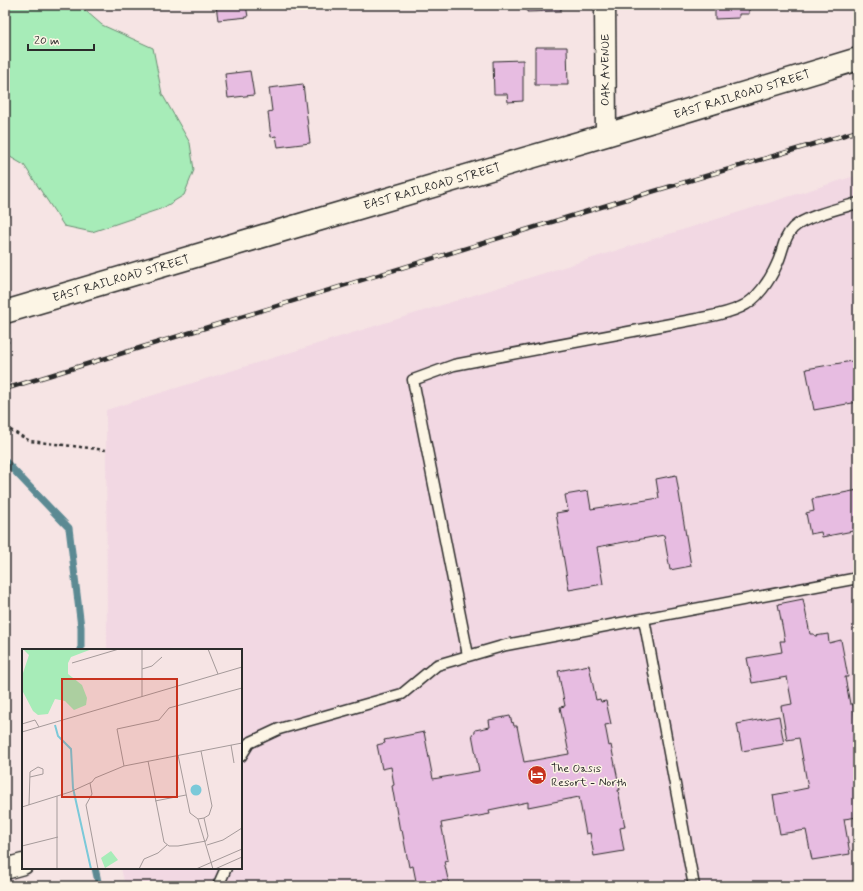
<svg xmlns="http://www.w3.org/2000/svg" width="863" height="891" font-family="Mynerve,sans-serif">
  <style>
    .built { fill: #f2d8e3 }
    .green { fill: #a7ecb8; stroke: #698c72 }
    .lines { fill: none; stroke-linecap: round; stroke-linejoin: round }
    .stream { stroke: #5b8a93; stroke-width: 7 }
    .building { fill: #e7bce1; stroke: #2b2b2b }
    .lane-casing { stroke: #2b2b2b; stroke-width: 13 }
    .street-casing { stroke: #2b2b2b; stroke-width: 23 }
    .secondary-casing { stroke: #2b2b2b; stroke-width: 25 }
    .path { stroke: #2b2b2b; stroke-width: 2.5; stroke-dasharray: 3 3; stroke-linecap: butt }
    .lane { stroke: #fcf5e5; stroke-width: 10 }
    .street { stroke: #fcf5e5; stroke-width: 20 }
    .secondary { stroke: #fcf5e5; stroke-width: 22 }
    .rail-casing { stroke: #2b2b2b; stroke-width: 4.5 }
    .rail { stroke: #fcf5e5; stroke-width: 3; stroke-dasharray: 9; stroke-linecap: butt }
    .labels { text-anchor: middle; stroke-width: 3; stroke-linejoin: round; paint-order: stroke }
    .street-label { font-size: 12px; fill: #2b2b2b; stroke: #fcf5e5 }
    .poi-label { font-size: 12px; fill: #2b2b2b; stroke: #fcf5e5; text-anchor: start }
    .inset-river { fill: none; stroke: #7bc9d9; stroke-width: 2 }
    .inset-road { fill: none; stroke: #a59a9a; stroke-width: 1 }
    .view { fill: #c8321e; fill-opacity: 0.15; stroke: #c8321e; stroke-width: 2 }
    .inset-edge { fill: none; stroke: #2b2b2b; stroke-width: 2 }
  </style>
  <rect width="100%" height="100%" fill="#f6e4e4"/>
  <filter id="ink" filterUnits="userSpaceOnUse"><feTurbulence type="fractalNoise" baseFrequency=".025" numOctaves="2"/><feDisplacementMap in="SourceGraphic" scale="8" xChannelSelector="R" yChannelSelector="G"/><feConvolveMatrix kernelMatrix="1 2 1 2 8 2 1 2 1" color-interpolation-filters="sRGB"/></filter>
  <g filter="url(#ink)">
    <!-- built -->
    <polygon class="built" points="858,175 858,886 125,886 121,868 241,868 241,650 107,650 106,410"/>
    <!-- green -->
    <polygon class="green" points="5,5 79,5 102,25 153,48 162,94 190,143 194,170 184,195 163,208 92,232 64,226 24,165 5,154"/>
    <g class="lines">
      <!-- stream -->
      <g class="stream">
        <polyline points="5,461 69,528 81,627 81,650"/>
        <polyline points="95,868 99,886"/>
      </g>
    </g>
    <!-- building -->
    <g class="building">
      <polygon points="216,5 246,5 248,17 218,20"/>
      <polygon points="527,5 561,5 561,11 527,12"/>
      <polygon points="706,5 749,5 749,14 739,14 739,18 715,19 715,7 706,7"/>
      <polygon points="535,47 567,47 568,85 535,85"/>
      <polygon points="523,60 523,101 508,102 507,94 494,94 493,61"/>
      <polygon points="250,71 254,95 228,98 225,74"/>
      <polygon points="303,84 310,143 278,147 276,136 271,137 268,112 272,111 269,88"/>
      <polygon points="5,212 9,215 5,221"/>
      <polygon points="858,360 858,402 814,410 806,369"/>
      <polygon points="676,475 691,566 670,570 664,535 597,547 603,584 569,590 556,513 568,511 565,495 588,491 591,509 659,498 656,479"/>
      <polygon points="858,490 858,530 822,537 821,532 810,534 806,513 814,511 812,499"/>
      <polygon points="803,599 810,634 814,634 815,636 828,634 829,643 841,640 848,677 845,677 850,704 853,704 858,732 858,736 856,736 858,750 858,817 844,819 850,854 812,860 806,830 780,834 773,795 808,788 799,738 787,740 781,706 792,704 787,677 752,683 747,658 782,652 780,641 785,641 778,604"/>
      <polygon points="589,665 596,700 600,699 601,702 606,701 611,724 605,725 609,746 611,745 620,790 618,790 625,827 620,828 624,851 594,856 590,833 586,834 579,797 528,807 528,802 489,810 490,814 441,823 448,860 444,861 449,884 439,886 417,886 413,866 409,867 402,830 400,831 392,786 394,785 391,767 382,769 377,745 385,743 384,740 424,732 433,779 479,771 472,734 475,733 475,730 490,727 489,720 510,716 512,723 513,722 514,726 517,726 524,762 569,754 560,707 565,706 558,671"/>
      <polygon points="779,716 784,744 742,751 737,724"/>
    </g>
    <g class="lines">
      <defs>
        <g id="lane">
          <polyline points="644,619 694,886"/>
          <path d="M468 655 413 380 454 365 697 319C711 316 727 314 741 307 757 300 770 280 777 264 783 252 783 238 793 228 806 216 841 208 858 203"/>
          <polyline points="241,756 249,743 279,729 402,694 437,665 506,645 858,578"/>
          <polyline points="218,886 226,868"/>
        </g>
        <g id="street">
          <polyline points="605,5 606,135"/>
          <polyline points="5,869 23,864"/>
        </g>
        <polyline id="secondary" points="5,312 606,135 858,59"/>
      </defs>
      <!-- lane casing -->
      <use href="#lane" class="lane-casing"/>
      <!-- street casing -->
      <use href="#street" class="street-casing"/>
      <!-- secondary casing -->
      <use href="#secondary" class="secondary-casing"/>
      <!-- path -->
      <g class="path">
        <polyline points="5,336 8,342 5,342"/>
        <polyline points="5,427 30,441 106,450"/>
      </g>
      <!-- lane -->
      <use href="#lane" class="lane"/>
      <!-- street -->
      <use href="#street" class="street"/>
      <!-- secondary -->
      <use href="#secondary" class="secondary"/>
      <defs>
        <polyline id="rail" points="5,389 614,203 858,131"/>
      </defs>
      <!-- rail casing -->
      <use href="#rail" class="rail-casing"/>
      <!-- rail -->
      <use href="#rail" class="rail"/>
    </g>
  </g>
  <!-- icons -->
  <defs>
    <symbol id="hotel-disc" viewBox="-11 -11 22 22"><circle r="9.5" fill="#c8321e" stroke="#fcf5e5"/><path d="M-6-4.5h1.5V1H6V5H4.5V3h-9V5H-6ZM-4 0a1.8 1.8 0 1 1 3.6 0ZM.5 0V-2.5h3Q6-2.5 6 0Z" fill="#fff"/></symbol>
  </defs>
  <g fill-rule="evenodd">
    <use href="#hotel-disc" x="526" y="764" width="22" height="22"/>
  </g>
  <g class="labels">
    <!-- street labels -->
    <g class="street-label">
      <text transform="translate(605 70) rotate(-90)" y="4">OAK AVENUE</text>
      <text transform="translate(742 94) rotate(-17)" y="4">EAST RAILROAD STREET</text>
      <text transform="translate(432 186) rotate(-16)" y="4">EAST RAILROAD STREET</text>
      <text transform="translate(121 278) rotate(-16)" y="4">EAST RAILROAD STREET</text>
    </g>
    <!-- poi labels -->
    <g class="poi-label">
      <text x="551" y="772">The Oasis<tspan x="551" dy="14">Resort - North</tspan></text>
    </g>
  </g>
  <!-- overview -->
  <g transform="translate(22 649)">
    <rect width="220" height="220" fill="#f6e4e4"/>
    <path d="M1 0H70L49 8 46 14V25L60 36 65 49 64 56 52 61 43 52 33 50 26 65 16 66 11 62 0 41V27L7 6ZM89 202 96 211 83 219 79 209Z" fill="#a7ecb8"/>
    <path d="M168.5 141a5.5 5.5 0 1 1 11 0a5.5 5.5 0 1 1-11 0Z" fill="#7bc9d9"/>
    <path class="inset-river" d="M33 76 36 87 49 100 51 139 69 220"/>
    <path class="inset-road" d="M120 0V48M186 0 196 25M50 14 97 0M120 20 130 17 140 8M0 75 13 71 17 78M0 83 220 18M209 96 212 114M156 106 168 164 176 170 182 169 187 166 190 157 179 102M126 112 142 193 147 197H156L184 192M102 117 95 80 137 71 147 59 220 39M68 134 70 145 64 156 76 220M35 147V220M133 152 164 146M7 156 8 123 16 118 21 120V125L8 128M0 158 48 143 70 133 73 129 102 117 220 94M182 169 186 187 184 192M176 170 191 220M185 196 201 191 220 179M0 197 36 188M117 220 122 210 136 204 145 196M174 220 220 200M193 220 220 208"/>
    <path class="view" d="M40 30H155V148H40Z"/>
    <rect width="220" height="220" class="inset-edge"/>
  </g>
  <!-- margin -->
  <rect width="863" height="891" fill="none" stroke="#fcf5e5" stroke-width="20"/>
  <rect x="10" y="10" width="843" height="871" fill="none" stroke="#2b2b2b" stroke-width="1.5" filter="url(#ink)"/>
  <!-- scale -->
  <path d="M28 44v6h66v-6" fill="none" stroke="#2b2b2b" stroke-width="2"/>
  <text x="34" y="44" font-size="12" fill="#2b2b2b" stroke="#fcf5e5" stroke-width="3" paint-order="stroke">20 m</text>
</svg>
